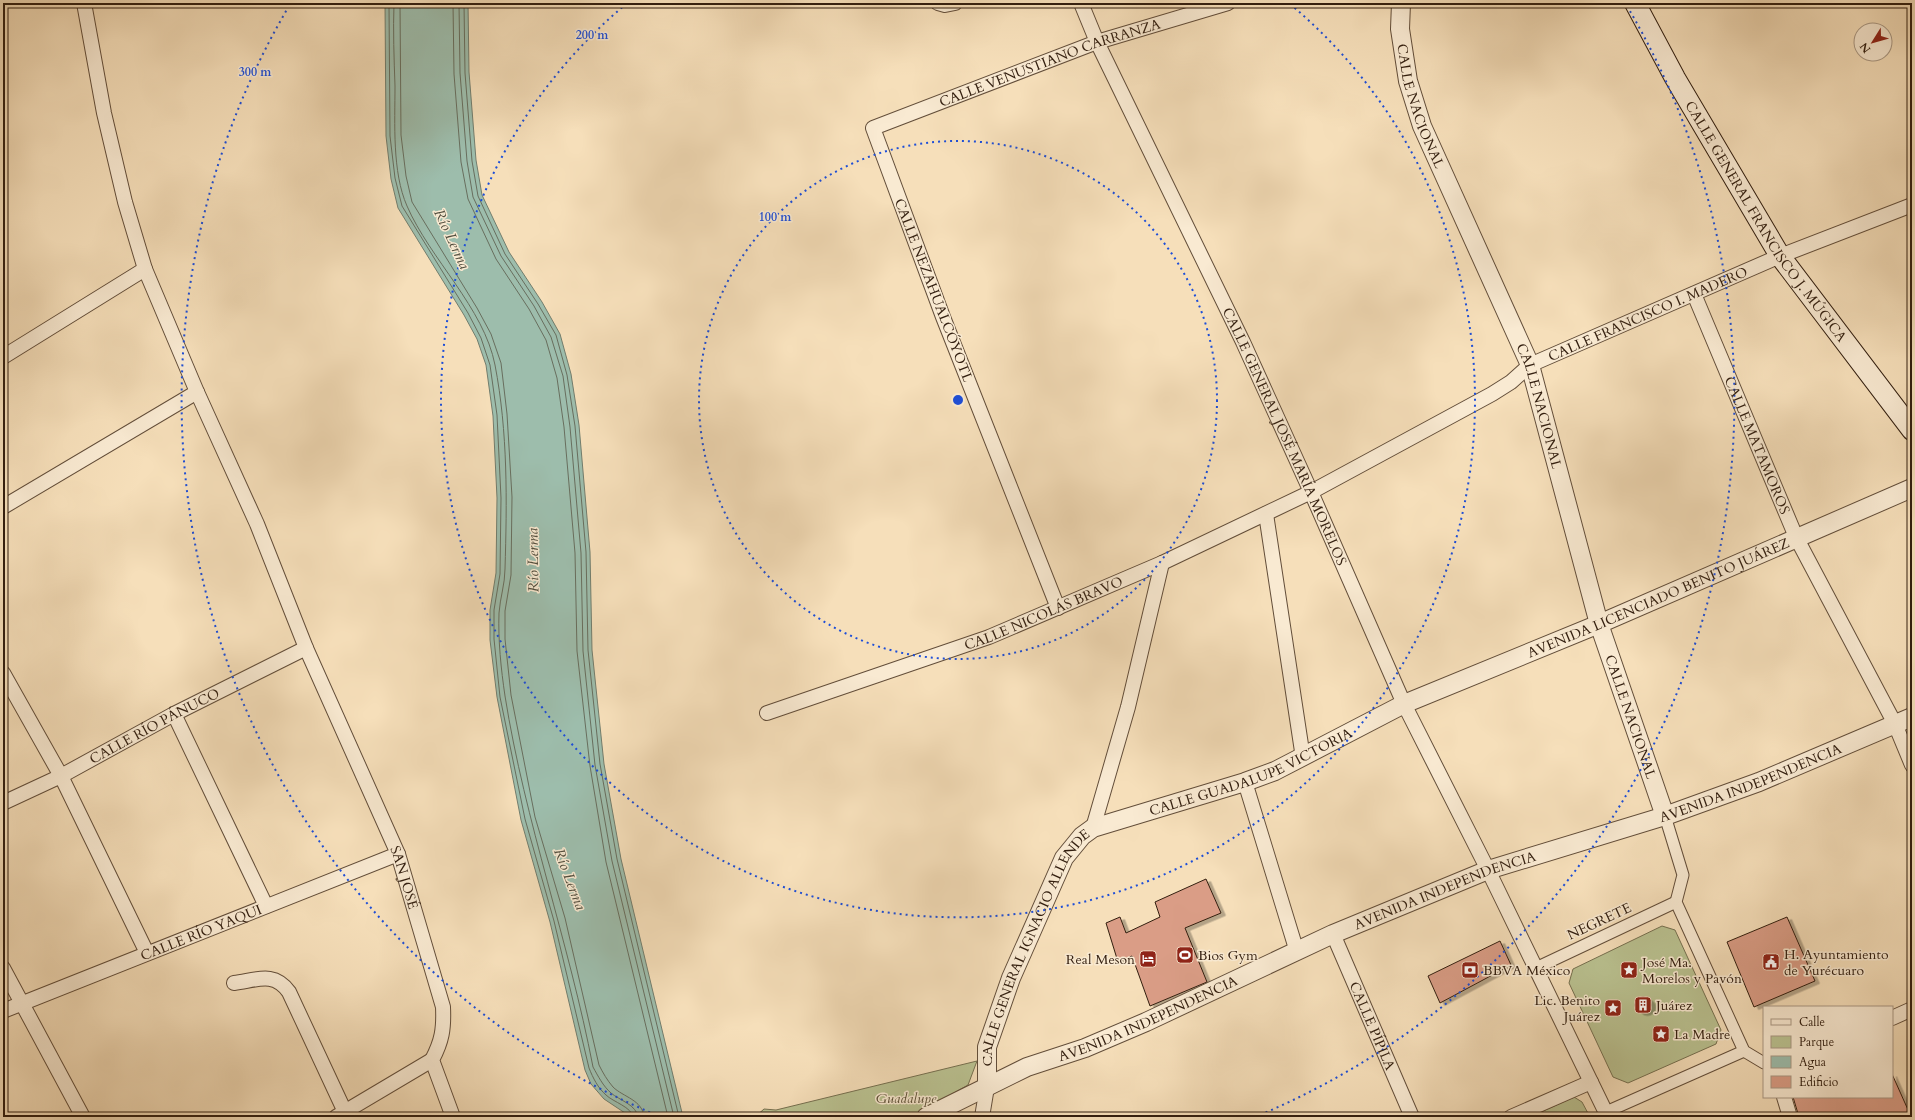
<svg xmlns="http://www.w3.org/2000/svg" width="1915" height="1120" font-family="Cardo,serif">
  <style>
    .green { fill: #bac291; stroke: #767050 }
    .water { fill: #9dbdac; stroke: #727d6d }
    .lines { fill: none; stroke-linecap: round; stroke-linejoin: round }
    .shore { stroke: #686e5e; stroke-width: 1 }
    .building { fill: #da9d86; stroke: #321e0f; filter: url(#shadow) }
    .pedestrian-casing { stroke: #634e3a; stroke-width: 13 }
    .minor-casing { stroke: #634e3a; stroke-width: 16 }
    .tertiary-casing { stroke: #634e3a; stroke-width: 20 }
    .secondary-casing { stroke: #321e0f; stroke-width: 22 }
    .pedestrian { stroke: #f9ead2; stroke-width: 11 }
    .minor { stroke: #f9ead2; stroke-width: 14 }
    .tertiary { stroke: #f9ead2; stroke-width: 18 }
    .secondary { stroke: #f9ead2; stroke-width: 20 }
    .ring { fill: none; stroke: #1d4ed8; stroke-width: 2; stroke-dasharray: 2 4 }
    .labels { text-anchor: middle; stroke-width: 3; stroke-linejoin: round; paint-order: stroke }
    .street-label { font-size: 14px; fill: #321e0f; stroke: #f9ead2 }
    .poi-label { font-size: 14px; fill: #321e0f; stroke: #f9ead2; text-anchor: start }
    .park-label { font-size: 14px; font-style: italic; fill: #5b4f36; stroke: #f9ead2 }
    .water-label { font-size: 15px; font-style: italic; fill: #524e3e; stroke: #f9ead2 }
    .centre { fill: #1d4ed8; stroke: #f9ead2; stroke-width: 2 }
    .ring-label { font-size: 12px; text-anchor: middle; font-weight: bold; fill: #1d4ed8; stroke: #f9ead2; stroke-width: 3; stroke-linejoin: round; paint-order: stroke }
  </style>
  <defs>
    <filter id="shadow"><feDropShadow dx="4.5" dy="2.5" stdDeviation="0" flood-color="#0004"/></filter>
  </defs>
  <rect width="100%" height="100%" fill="#f6dfba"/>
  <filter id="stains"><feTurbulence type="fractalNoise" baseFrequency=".005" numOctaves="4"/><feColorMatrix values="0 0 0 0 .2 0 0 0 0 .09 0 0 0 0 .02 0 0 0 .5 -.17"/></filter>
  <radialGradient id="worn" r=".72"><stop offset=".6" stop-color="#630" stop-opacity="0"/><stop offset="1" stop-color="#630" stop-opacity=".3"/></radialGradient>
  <!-- green -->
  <g class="green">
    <polygon points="1662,926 1675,930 1721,1030 1716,1044 1628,1083 1613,1077 1569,983 1573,969"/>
    <polygon points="977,1061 968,1085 911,1117 755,1117 764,1109 776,1110"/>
    <polygon points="1574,1097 1582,1102 1590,1117 1530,1117"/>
  </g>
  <!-- water -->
  <polygon class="water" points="385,3 468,3 469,72 476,160 482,195 509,252 542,302 560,334 571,374 579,425 590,552 592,650 604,764 621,859 683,1117 631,1117 604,1099 591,1084 585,1070 550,922 521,820 497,697 490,640 490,610 496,573 497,498 493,416 486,365 477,339 464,315 398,208 391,179 386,136"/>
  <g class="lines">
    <!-- shore -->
    <g class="shore">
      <path d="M389 3 390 136 395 178 402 206 468 313 481 338 490 365 497 415 501 498 500 574 494 610V639L500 697 525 819 554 921 589 1068C593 1078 598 1088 606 1095 613 1102 632 1107 633 1117"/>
      <path d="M394 3C393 31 394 58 395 86 395 123 392 172 407 206 430 259 484 308 495 365 508 432 507 502 505 569 505 584 500 598 499 613 498 640 501 669 505 696 525 822 569 942 593 1067 598 1076 603 1086 611 1093 619 1100 637 1105 638 1117"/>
      <path d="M400 3 401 135 406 176 412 202 477 308 491 334 501 363 507 414 512 497 511 575 505 611V639L511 695 535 817 565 918 599 1065C603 1073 607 1080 613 1087 623 1097 643 1100 644 1117"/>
      <polyline points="453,3 454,74 461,162 468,199 496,259 529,309 546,340 557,378 564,427 575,553 577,651 590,766 606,862 668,1117"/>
      <polyline points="459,3 460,73 467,161 473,197 501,256 534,306 551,337 563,376 570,427 581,553 583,651 595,765 612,861 674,1117"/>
      <polyline points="464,3 465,73 472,161 478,196 505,254 538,304 556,335 567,375 575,426 586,552 588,650 600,764 617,859 679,1117"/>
    </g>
  </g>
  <!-- building -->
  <g class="building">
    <polygon points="1206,879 1221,913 1185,928 1207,982 1150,1006 1132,956 1118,962 1106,923 1120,917 1126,933 1160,917 1155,902"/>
    <polygon points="1787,917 1815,981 1754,1007 1727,942"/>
    <polygon points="1500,941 1511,965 1440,1003 1428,976"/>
    <circle cx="1643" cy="1005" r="8"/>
    <polygon points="1892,1074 1909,1112 1899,1117 1799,1117 1793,1097 1892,1097"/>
  </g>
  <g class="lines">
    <defs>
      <g id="pedestrian">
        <polyline points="1665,816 1683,875 1676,902 1744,1051 1764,1063"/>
        <polyline points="1536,968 1676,902"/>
        <polyline points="1606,1112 1744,1051"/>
      </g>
      <g id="minor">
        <path id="s1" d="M84 3 104 113 125 202 145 269 197 392 257 524 306 648 398 854 443 1007C444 1029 442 1041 432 1060L453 1117"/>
        <polyline points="938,3 945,5 955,3"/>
        <path id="s2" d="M1081 3 1097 42 1243 342 1311 492 1404 704 1488 870 1608 1117"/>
        <path id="s3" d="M1694 294 1796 537 1895 724 1912 765"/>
        <polyline points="3,357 145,269"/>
        <polyline points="3,507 197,392"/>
        <polyline points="1266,514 1303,758"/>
        <path id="s4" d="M1058 608 943 317 873 128 1097 42 1228 3"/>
        <polyline points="3,673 61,776 147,953"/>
        <path id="s5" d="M767 713 989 637 1162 563 1311 492 1492 394 1511 382 1530 365 1780 256 1912 205"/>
        <polyline points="174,714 266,906"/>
        <polyline points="1245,782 1297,952"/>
        <path id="s6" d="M3 803 61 776 174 714 306 648"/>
        <polyline points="1093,828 1128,707 1162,563"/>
        <path id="s7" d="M1333 934 1412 1117"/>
        <polyline points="3,968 83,1117"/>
        <path d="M234 983C257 980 274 971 289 992L345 1112"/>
        <path id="s8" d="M3 1011 398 854"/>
        <polyline points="1892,1018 1912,1009"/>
        <polyline points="1784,1097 1790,1117"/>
        <polyline points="336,1117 432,1060"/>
        <polyline points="982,1117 987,1087"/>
        <polyline points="1511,1117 1591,1082"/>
      </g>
      <g id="tertiary">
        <path id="s9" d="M1401 3 1400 29 1408 81 1422 126 1530 365 1599 624 1665 816"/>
        <path id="s10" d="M987 1087V1047L1011 978 1064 858 1082 836 1093 828 1245 782 1275 771 1404 704 1599 624 1912 488"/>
        <path id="s11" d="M926 1117 1027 1067 1085 1048 1146 1022 1333 934 1488 870 1665 816 1759 782 1912 717"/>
      </g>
      <g id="secondary">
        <path id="s12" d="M1635 3 1675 78 1780 256 1912 430"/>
      </g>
    </defs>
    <!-- pedestrian casing -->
    <use href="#pedestrian" class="pedestrian-casing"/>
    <!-- minor casing -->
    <use href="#minor" class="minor-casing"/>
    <!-- tertiary casing -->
    <use href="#tertiary" class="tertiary-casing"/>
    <!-- secondary casing -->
    <use href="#secondary" class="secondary-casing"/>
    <!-- pedestrian -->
    <use href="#pedestrian" class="pedestrian"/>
    <!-- minor -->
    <use href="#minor" class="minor"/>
    <!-- tertiary -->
    <use href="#tertiary" class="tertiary"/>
    <!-- secondary -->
    <use href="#secondary" class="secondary"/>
  </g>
  <!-- distance rings -->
  <g class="ring">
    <circle cx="958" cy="400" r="259"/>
    <path d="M1290 4A517 517 0 1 1 626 4"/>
    <path d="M661 1117A776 776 0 0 1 289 6M1627 6A776 776 0 0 1 1255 1117"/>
  </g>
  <!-- icons -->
  <defs>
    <symbol id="stadium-square" viewBox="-11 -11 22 22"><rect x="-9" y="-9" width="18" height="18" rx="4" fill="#8f2418" stroke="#f9ead2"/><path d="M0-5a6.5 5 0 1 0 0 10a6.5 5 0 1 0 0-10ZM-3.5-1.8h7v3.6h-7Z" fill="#fff"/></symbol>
    <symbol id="hotel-square" viewBox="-11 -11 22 22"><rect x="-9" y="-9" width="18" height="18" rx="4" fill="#8f2418" stroke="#f9ead2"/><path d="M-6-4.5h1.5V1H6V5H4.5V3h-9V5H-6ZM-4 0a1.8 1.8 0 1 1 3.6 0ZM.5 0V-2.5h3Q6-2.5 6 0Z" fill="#fff"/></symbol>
    <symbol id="civic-square" viewBox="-11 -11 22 22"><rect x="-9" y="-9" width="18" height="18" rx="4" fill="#8f2418" stroke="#f9ead2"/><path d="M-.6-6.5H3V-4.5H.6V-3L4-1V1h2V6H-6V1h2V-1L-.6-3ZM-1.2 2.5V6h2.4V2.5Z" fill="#fff"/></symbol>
    <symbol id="bank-square" viewBox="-11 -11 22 22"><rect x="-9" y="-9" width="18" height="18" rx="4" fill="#8f2418" stroke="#f9ead2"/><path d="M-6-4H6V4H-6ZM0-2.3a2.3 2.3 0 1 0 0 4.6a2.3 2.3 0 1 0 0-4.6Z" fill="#fff"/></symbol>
    <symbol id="sight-square" viewBox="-11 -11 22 22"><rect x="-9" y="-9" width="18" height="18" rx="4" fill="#8f2418" stroke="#f9ead2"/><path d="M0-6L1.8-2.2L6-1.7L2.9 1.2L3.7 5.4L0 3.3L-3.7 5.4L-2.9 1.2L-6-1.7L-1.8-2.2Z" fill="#fff"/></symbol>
    <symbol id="building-square" viewBox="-11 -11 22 22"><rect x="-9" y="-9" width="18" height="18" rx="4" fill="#8f2418" stroke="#f9ead2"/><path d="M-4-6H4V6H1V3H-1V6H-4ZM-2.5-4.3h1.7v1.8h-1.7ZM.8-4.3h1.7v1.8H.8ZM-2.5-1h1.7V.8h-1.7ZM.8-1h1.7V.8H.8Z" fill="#fff"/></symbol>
  </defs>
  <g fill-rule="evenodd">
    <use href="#stadium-square" x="1175" y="945" width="20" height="20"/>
    <use href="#hotel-square" x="1138" y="949" width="20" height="20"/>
    <use href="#civic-square" x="1761" y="952" width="20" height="20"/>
    <use href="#bank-square" x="1460" y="960" width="20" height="20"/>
    <use href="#sight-square" x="1619" y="960" width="20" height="20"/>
    <use href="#building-square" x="1633" y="995" width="20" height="20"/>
    <use href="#sight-square" x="1603" y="998" width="20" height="20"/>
    <use href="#sight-square" x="1651" y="1024" width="20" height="20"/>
  </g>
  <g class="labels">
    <!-- street labels -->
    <g class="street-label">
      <text dy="5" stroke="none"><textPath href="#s4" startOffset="703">CALLE VENUSTIANO CARRANZA</textPath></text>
      <text dy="5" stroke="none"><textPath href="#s9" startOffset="106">CALLE NACIONAL</textPath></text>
      <text dy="5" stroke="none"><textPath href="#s12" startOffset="255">CALLE GENERAL FRANCISCO J. MÚGICA</textPath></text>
      <text transform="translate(934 290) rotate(69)" y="5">CALLE NEZAHUALCÓYOTL</text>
      <text dy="5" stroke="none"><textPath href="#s5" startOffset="970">CALLE FRANCISCO I. MADERO</textPath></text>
      <text dy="5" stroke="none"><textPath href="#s9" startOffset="430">CALLE NACIONAL</textPath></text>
      <text dy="5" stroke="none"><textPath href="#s2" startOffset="479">CALLE GENERAL JOSÉ MARÍA MORELOS</textPath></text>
      <text dy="5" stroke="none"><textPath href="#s3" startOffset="164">CALLE MATAMOROS</textPath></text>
      <text dy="5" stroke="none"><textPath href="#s10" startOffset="898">AVENIDA LICENCIADO BENITO JUÁREZ</textPath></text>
      <text dy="5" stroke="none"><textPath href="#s5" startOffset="294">CALLE NICOLÁS BRAVO</textPath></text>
      <text dy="5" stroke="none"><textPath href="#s9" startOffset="754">CALLE NACIONAL</textPath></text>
      <text dy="5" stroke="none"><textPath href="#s6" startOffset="170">CALLE RÍO PÁNUCO</textPath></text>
      <text dy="5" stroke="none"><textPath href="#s10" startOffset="454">CALLE GUADALUPE VICTORIA</textPath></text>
      <text dy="5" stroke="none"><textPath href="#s11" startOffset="891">AVENIDA INDEPENDENCIA</textPath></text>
      <text dy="5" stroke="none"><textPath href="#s1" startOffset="935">SAN JOSÉ</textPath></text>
      <text dy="5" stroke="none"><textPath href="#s11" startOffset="567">AVENIDA INDEPENDENCIA</textPath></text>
      <text transform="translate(1599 921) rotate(-25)" y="5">NEGRETE</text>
      <text dy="5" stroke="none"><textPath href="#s8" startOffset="213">CALLE RÍO YAQUI</textPath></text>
      <text dy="5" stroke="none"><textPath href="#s10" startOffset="150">CALLE GENERAL IGNACIO ALLENDE</textPath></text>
      <text dy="5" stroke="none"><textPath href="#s11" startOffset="243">AVENIDA INDEPENDENCIA</textPath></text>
      <text dy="5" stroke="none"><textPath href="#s7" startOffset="100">CALLE PÍPILA</textPath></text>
    </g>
    <!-- poi labels -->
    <g class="poi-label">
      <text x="1784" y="959">H. Ayuntamiento<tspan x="1784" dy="16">de Yurécuaro</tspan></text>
      <text x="1198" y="960">Bios Gym</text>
      <text x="1135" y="964" text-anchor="end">Real Meson</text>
      <text x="1642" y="967">José Ma.<tspan x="1642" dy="16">Morelos y Pavón</tspan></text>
      <text x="1483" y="975">BBVA México</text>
      <text x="1600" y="1005" text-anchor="end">Lic. Benito<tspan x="1600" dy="16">Juárez</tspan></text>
      <text x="1656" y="1010">Juárez</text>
      <text x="1674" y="1039">La Madre</text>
    </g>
    <!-- park labels -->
    <g class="park-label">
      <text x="906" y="1103">Guadalupe</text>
    </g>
    <!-- water labels -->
    <g class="water-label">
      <text transform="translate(452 239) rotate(65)" y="5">Río Lerma</text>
      <text transform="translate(533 560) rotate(-91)" y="5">Río Lerma</text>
      <text transform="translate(570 879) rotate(69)" y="5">Río Lerma</text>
    </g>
  </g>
  <circle cx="958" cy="400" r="6" class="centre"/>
  <g class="ring-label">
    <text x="592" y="39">200 m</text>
    <text x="255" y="76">300 m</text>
    <text x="775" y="221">100 m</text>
  </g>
  <!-- margin -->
  <rect width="1915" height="1120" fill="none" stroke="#f6dfba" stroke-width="16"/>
  <rect x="4" y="4" width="1907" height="1112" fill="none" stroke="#321e0f" stroke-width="2"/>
  <rect x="8" y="8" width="1899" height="1104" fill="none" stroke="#321e0f"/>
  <!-- legend -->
  <rect x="1763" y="1006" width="130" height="92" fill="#f9ead2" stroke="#a99884"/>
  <rect x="1771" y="1019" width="20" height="6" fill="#f9ead2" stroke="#a99884"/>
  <text x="1799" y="1026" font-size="12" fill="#321e0f">Calle</text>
  <rect x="1771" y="1036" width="20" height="12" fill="#bac291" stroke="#a99884"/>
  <text x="1799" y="1046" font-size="12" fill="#321e0f">Parque</text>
  <rect x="1771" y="1056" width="20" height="12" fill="#9dbdac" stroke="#a99884"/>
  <text x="1799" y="1066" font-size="12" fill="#321e0f">Agua</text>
  <rect x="1771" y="1076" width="20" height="12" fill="#da9d86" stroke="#a99884"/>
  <text x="1799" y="1086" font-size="12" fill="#321e0f">Edificio</text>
  <!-- north arrow -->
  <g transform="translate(1873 42) rotate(233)"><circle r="19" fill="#f9ead2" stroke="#a99884"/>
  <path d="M0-3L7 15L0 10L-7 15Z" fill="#8f2418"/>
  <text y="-6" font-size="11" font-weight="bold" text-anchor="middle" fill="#321e0f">N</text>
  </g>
  <rect width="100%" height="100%" filter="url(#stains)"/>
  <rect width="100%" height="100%" fill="url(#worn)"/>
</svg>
